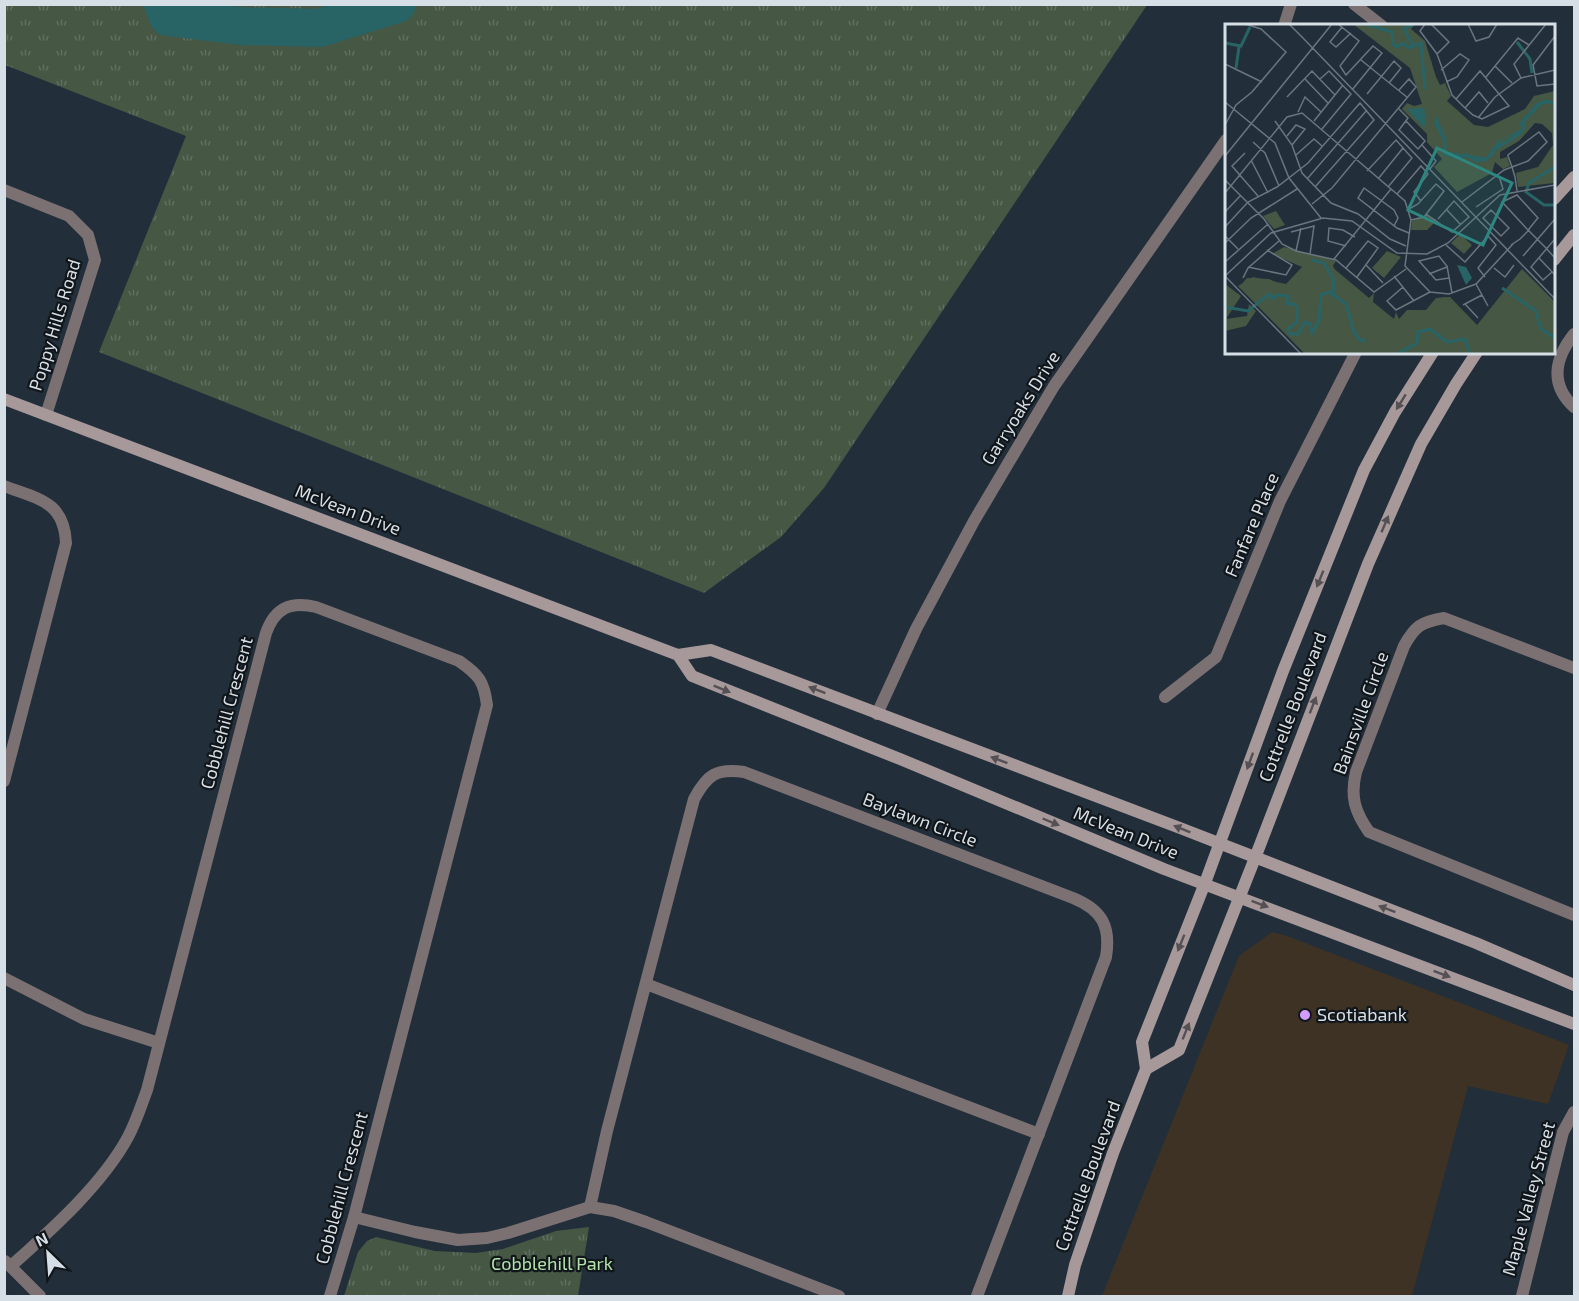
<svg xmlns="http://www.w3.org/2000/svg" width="1579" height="1301" font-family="'Exo 2',sans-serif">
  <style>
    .commercial { fill: #3e3224 }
    .grass { fill: url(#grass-tufts) }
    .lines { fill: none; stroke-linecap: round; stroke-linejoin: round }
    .stream { stroke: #286465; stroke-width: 6 }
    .river { stroke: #286465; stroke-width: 38 }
    .street { stroke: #7b7172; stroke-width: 12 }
    .secondary { stroke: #a79899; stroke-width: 12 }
    .oneway { fill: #545054 }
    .poi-dot { fill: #d09dfe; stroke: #11161b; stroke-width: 2 }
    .labels { text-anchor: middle; stroke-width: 4.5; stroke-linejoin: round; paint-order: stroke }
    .street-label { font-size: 18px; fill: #d7dfe6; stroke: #11161b }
    .poi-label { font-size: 18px; fill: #d7dfe6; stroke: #11161b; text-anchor: start }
    .park-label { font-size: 18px; fill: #b3e3ab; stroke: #11161b }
    .inset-river { fill: none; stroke: #286465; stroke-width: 3 }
    .inset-road { fill: none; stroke: #6a757f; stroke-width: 1.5 }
    .view { fill: #2d8680; fill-opacity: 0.15; stroke: #2d8680; stroke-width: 3 }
    .inset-edge { fill: none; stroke: #d7dfe6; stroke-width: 3 }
  </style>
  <defs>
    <pattern id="grass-tufts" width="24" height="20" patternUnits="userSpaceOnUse" patternTransform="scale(1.5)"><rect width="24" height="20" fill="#465744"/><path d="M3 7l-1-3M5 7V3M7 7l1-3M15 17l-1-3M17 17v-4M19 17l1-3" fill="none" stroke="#606f5f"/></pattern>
  </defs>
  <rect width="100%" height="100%" fill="#222f3a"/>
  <!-- commercial -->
  <polygon class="commercial" points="1272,932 1287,936 1569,1045 1548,1104 1468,1086 1412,1296 1102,1296 1239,956"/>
  <!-- grass -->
  <g class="grass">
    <polygon points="4,5 5,4 1147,5 824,488 781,537 704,593 99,352 186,136 5,65"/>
    <polygon points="589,1227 578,1296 344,1296 358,1252 367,1241 376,1237 435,1251 476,1253 503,1249 556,1231"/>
  </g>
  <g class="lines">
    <!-- stream -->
    <polyline class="stream" points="177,4 194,4"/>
    <!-- river -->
    <polyline class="river" points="163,4 168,17 241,26 319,28 397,4"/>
    <!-- street -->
    <g class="street">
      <polyline points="1354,4 1382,26"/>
      <polyline points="1284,26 1291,4"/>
      <polyline points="4,190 69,216 88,235 95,260 46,415"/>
      <path d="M1574 334C1555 358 1549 384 1574 407"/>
      <path d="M4 486C38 499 64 501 66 543L4 781"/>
      <path d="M1574 668 1444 618C1421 622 1415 626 1404 646L1356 772C1350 797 1355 812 1369 832L1574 915"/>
      <polyline points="1165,697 1216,657 1280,501 1356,352"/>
      <polyline points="877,714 916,629 974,521 1054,386 1226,140"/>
      <polyline points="4,978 84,1019 159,1043"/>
      <polyline points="646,984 1039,1134"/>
      <path d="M590 1207 607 1131 694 799C707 775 716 768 744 772L1073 898C1102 910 1111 926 1106 957L977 1296"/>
      <polyline points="354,1217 415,1232 458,1240 487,1238 508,1233 590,1207 614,1211 646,1222 839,1296"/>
      <polyline points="5,1261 40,1296"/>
      <path d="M11 1266C51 1230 102 1185 128 1137 136 1122 141 1106 147 1090L266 633C275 608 290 601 316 607L459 661C479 675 484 681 487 705L354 1217 330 1296"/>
      <polyline points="1522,1296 1563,1132 1574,1112"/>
    </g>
    <!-- secondary -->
    <g class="secondary">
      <polyline points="1554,199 1574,177"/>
      <polyline points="1554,260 1574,235"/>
      <polyline points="4,399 678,655 711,650 1180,828 1476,943 1574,985"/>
      <polyline points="678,655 692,676 900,759 1164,869 1574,1024"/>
      <polyline points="1146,1069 1179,1050 1255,858 1368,564 1421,444 1456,384 1477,352"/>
      <polyline points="1068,1296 1075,1265 1113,1153 1146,1069 1142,1042 1205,883 1283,671 1364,470 1395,412 1433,352"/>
    </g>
  </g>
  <!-- one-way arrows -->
  <defs><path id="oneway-solid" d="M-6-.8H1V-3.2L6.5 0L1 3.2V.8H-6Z" transform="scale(1.5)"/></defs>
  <g class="oneway">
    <use href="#oneway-solid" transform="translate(1401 402) rotate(122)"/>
    <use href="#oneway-solid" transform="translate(1385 524) rotate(-67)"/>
    <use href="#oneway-solid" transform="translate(1320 579) rotate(112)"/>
    <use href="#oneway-solid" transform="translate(722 689) rotate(22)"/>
    <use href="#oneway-solid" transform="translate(817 690) rotate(-159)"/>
    <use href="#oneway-solid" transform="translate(1313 705) rotate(-69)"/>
    <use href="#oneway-solid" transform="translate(999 760) rotate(-159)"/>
    <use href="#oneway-solid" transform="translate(1250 761) rotate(110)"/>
    <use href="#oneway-solid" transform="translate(1051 822) rotate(23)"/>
    <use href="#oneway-solid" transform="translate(1182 829) rotate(-158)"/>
    <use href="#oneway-solid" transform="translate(1260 904) rotate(21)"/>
    <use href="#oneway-solid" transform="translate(1387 909) rotate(-159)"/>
    <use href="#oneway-solid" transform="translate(1181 943) rotate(112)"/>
    <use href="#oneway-solid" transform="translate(1442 974) rotate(21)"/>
    <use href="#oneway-solid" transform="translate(1186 1031) rotate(-68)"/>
  </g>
  <!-- markers -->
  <circle class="poi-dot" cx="1305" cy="1015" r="6"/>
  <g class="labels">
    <!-- street labels -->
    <g class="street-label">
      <text transform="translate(55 325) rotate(-73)" y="6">Poppy Hills Road</text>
      <text transform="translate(1021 408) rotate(-58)" y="6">Garryoaks Drive</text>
      <text transform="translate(348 510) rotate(21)" y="6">McVean Drive</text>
      <text transform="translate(1252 525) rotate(-67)" y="6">Fanfare Place</text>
      <text transform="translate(1293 707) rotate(-69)" y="6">Cottrelle Boulevard</text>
      <text transform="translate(227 713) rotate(-75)" y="6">Cobblehill Crescent</text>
      <text transform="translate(1361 713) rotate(-70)" y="6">Bainsville Circle</text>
      <text transform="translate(920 820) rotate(21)" y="6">Baylawn Circle</text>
      <text transform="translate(1126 833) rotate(22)" y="6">McVean Drive</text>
      <text transform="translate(1088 1176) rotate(-70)" y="6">Cottrelle Boulevard</text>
      <text transform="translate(342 1188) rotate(-75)" y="6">Cobblehill Crescent</text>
      <text transform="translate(1529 1199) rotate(-75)" y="6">Maple Valley Street</text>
    </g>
    <!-- poi labels -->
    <g class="poi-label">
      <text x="1317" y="1021">Scotiabank</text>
    </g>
    <!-- park labels -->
    <g class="park-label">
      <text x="552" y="1270">Cobblehill Park</text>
    </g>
  </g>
  <!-- overview -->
  <g transform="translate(1225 24)">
    <rect width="330" height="330" fill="#222f3a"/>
    <path d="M128 0H190L186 5 200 17 211 53 215 61 220 59 226 72 222 77 249 101 263 103 300 85 309 72 330 67V159L293 163 291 149 313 143 328 121 327 109 317 100 310 99 294 117 275 128V135L282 133 285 142 278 145 270 138 267 149 232 168 209 143 217 135 202 118V110L177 85 182 79 189 82 197 80 185 44ZM51 187 60 201 49 205 38 192ZM202 191 212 196 202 206H186L187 197ZM235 210 247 221 239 230 226 219ZM59 223 111 237 107 243 144 274 149 269 148 278 169 295 171 288 174 295 182 286H201L211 274 225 273 252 301 297 245 330 278V330H80L13 262 28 253 61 260 77 243 47 230Z" fill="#465744"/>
    <path d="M146 0H154L181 16 193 15 207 39 194 57 188 44 154 13ZM319 78 330 83V112L309 89ZM162 227 176 233 159 254 147 244ZM102 240 108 242 117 261 143 277V295L137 281H132L129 289 133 311 144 314 136 330H125L104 312 75 318 67 316 60 309 61 285 47 274H30L15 262 22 254 44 255 79 272 97 254ZM0 260 16 272 1 295 22 292 24 280 31 287 21 302 0 307ZM298 266 308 268 319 281 308 303 301 299 305 292 290 276ZM221 273 244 293 255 316 256 326 252 330 248 312 227 281 215 278 206 284 213 274ZM199 303H210L217 317H209L200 307 175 330H157Z" fill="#465744"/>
    <path d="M321 75 330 80 315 79 299 95 300 103 297 108 278 115 266 134 260 135 273 117 297 105V96L312 79ZM199 84 201 97 199 104 182 85ZM232 241 241 243 247 254 241 261Z" fill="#286465"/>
    <path class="inset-river" d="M141 0 167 8 168 20 172 23 178 19 184 24 196 19 200 65M292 18 305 35 307 49M0 19 16 22 25 3M188 22 179 5 189 0M11 44 14 23M212 93 211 100 220 117 219 129 232 134 242 131 252 137 263 135M211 95 220 116V129L260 135M269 126 294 110 299 104 296 100 314 81 321 77 330 80M330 143 304 159 301 168 319 181H330M87 236 99 239 108 254 109 270M277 264 311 287 316 305 330 314M0 283 23 287 44 270 48 275 51 271 63 272 62 280H70L72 285V298L63 305 65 310H73L80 298 85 300 87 309 94 297 96 271 104 268 121 280 129 308 135 316 141 317M172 330 192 319 193 308 205 305 222 318 240 315 245 330"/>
    <path class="inset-road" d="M64 0 79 15M113 0 134 17 115 42 121 51 148 22 157 29 127 66M200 0 195 7 212 30M206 0 224 18 212 30 227 71 240 84 248 91 257 95 284 82 255 47 231 75M243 0 251 17 264 13 272 0M117 3 105 18 111 23 126 9M330 12 308 41 312 62 330 60M77 13 330 275M136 36 183 74M0 40 37 58M270 42 287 59M216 46 235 30 244 36 232 53 221 58M261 53 293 14 304 21M296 54 289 40 321 0M80 55 103 79M95 55 104 47 126 70 97 105M142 70 169 37 176 44 164 59M62 73 87 47 110 71M270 73 296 54 330 46M0 78 50 119 64 154 96 194M240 84 254 68 263 79M174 85 183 94 174 106 193 125 200 117 181 97M73 88 80 73 96 88M253 94 270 73M50 97 67 121 77 149 106 179 133 190 165 215 181 222M89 97 118 61M0 101 11 81 27 68 61 28 36 5 20 0M62 112 71 101 80 105 67 121M28 118 40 129 54 162M197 121 211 137 205 145M20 129 7 142 33 172M71 131 89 115 97 122M0 132 107 0M26 136 43 169M142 147 171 116 187 134 163 163M82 155 142 86M153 155 178 124M0 156 39 195 57 220 71 227 111 236 149 268 181 245M0 169 62 93 77 89 180 177 186 196 180 242 205 268 224 270 251 260 288 220M172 170 196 142 203 150 189 168 196 177M237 178 279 146 303 137 322 118 314 108 283 131V132L287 143 290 153 292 167M87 180 107 164 191 63 184 55 174 66M251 183 278 165 274 152M184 185 193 180 211 160 219 167 199 193 186 196M221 185 236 201M266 186 284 204 276 212 258 194ZM0 188 16 171M201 190 227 208 244 193 229 177 213 195M169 202 173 194 169 186 139 164 133 174 172 204 184 209M0 203 23 178 52 163 83 139 135 79 149 96 90 163M66 208 89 202 85 230M0 212 13 225M0 219 26 194 72 165M221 221 240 238 263 212 271 221 253 244 260 253M286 221 295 215 303 207V206L304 205 312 195 313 194 292 171 277 178 278 179 302 205 303 206H304V207L320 223 330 234M121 222 103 217 104 204 118 206 130 213M71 227 76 204M298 232 330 195M314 234 330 251M109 235 166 165M0 238 43 200M141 241 158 259M23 243 61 251 67 241 42 226M121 244 143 217 153 224 132 253M269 244 280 253 289 241M327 248 318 256 306 243 330 215M204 250 222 243M0 252 76 330M0 252 46 209 98 194 127 197 172 229 202 230 223 219 275 171 330 161M169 252 189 277M18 254 23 244 54 217M224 254 211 256 194 237 214 232 221 241 222 242 227 269M251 260 263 282M178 263 162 277 171 286 205 268M240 280 253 294M238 281 257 271"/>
    <path class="view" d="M212 124 287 159 258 221 183 186Z"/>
    <rect width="330" height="330" class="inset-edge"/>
  </g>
  <!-- border -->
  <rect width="1579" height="1301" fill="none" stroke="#d7dfe6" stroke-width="12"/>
  <!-- north arrow -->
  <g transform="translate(48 1253) rotate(335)" stroke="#11161b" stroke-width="4.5" paint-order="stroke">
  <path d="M0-4.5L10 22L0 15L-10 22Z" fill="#d7dfe6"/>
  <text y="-9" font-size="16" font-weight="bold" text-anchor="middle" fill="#d7dfe6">N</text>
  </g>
</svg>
